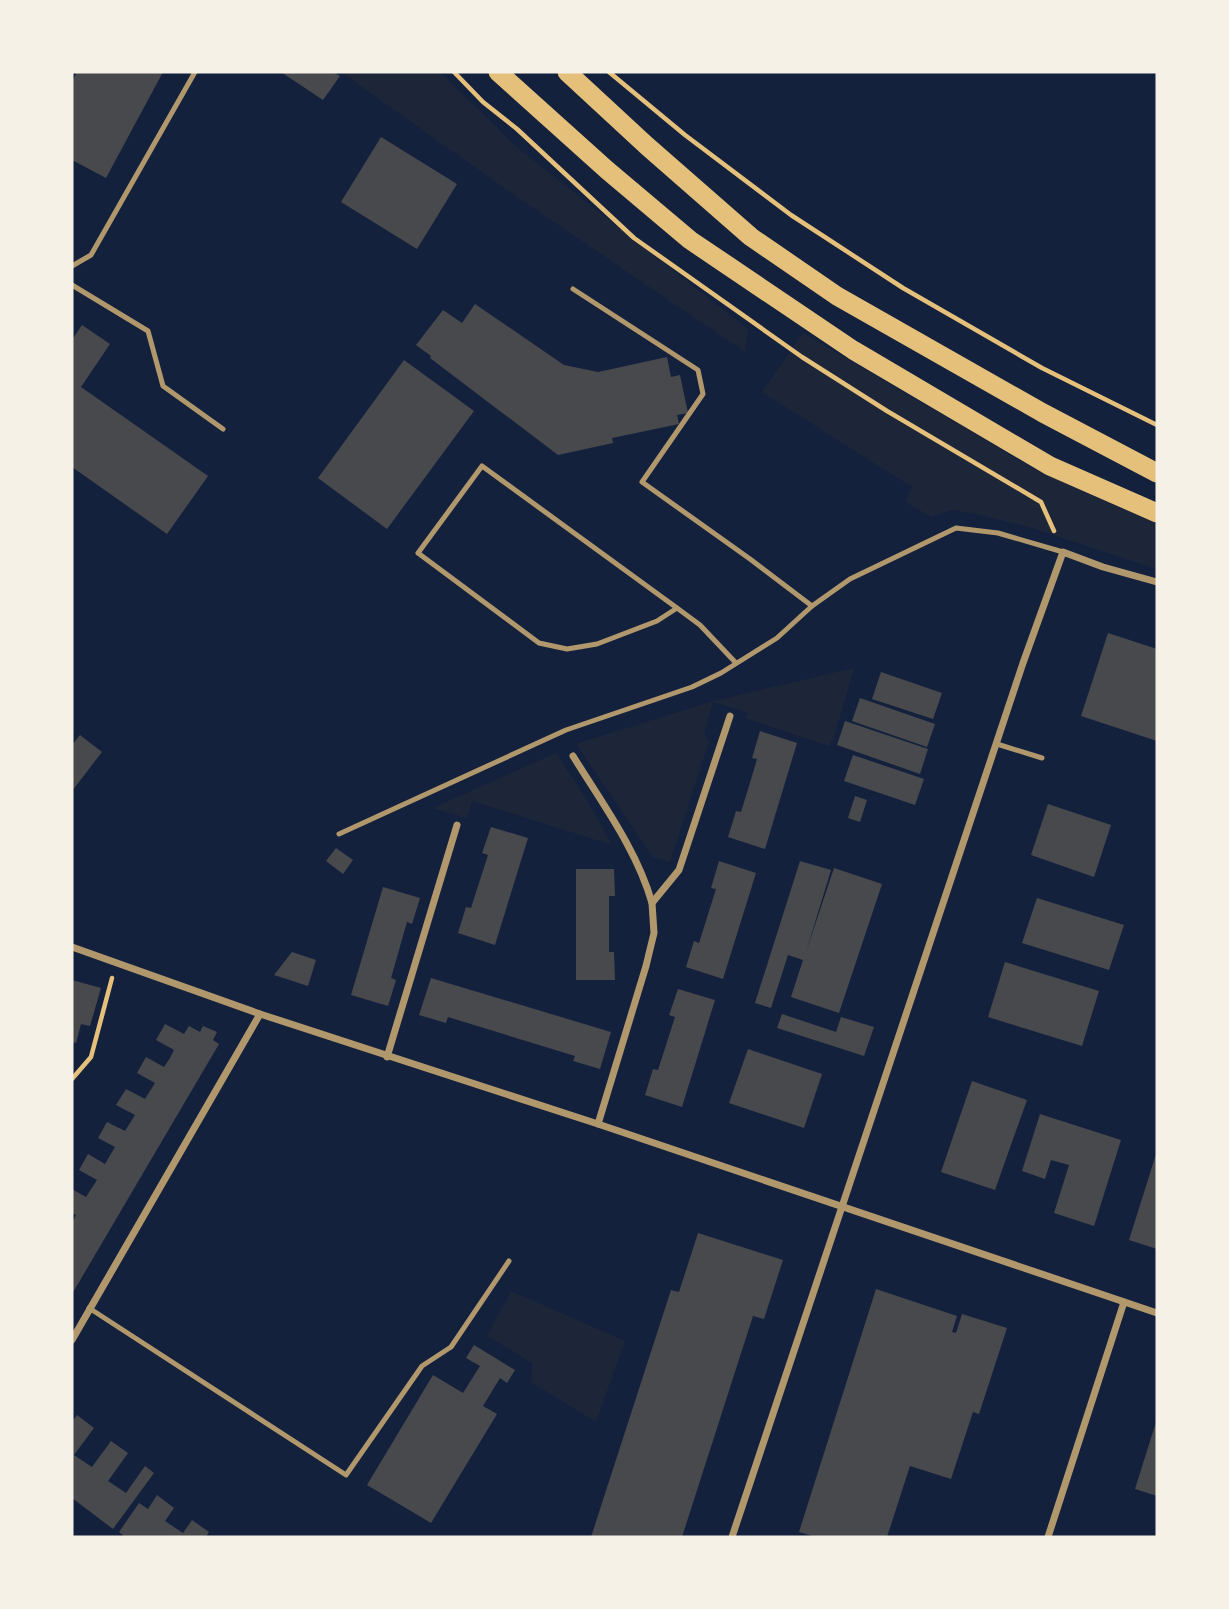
<svg xmlns="http://www.w3.org/2000/svg" width="1229" height="1609" font-family="'Sofia Sans Condensed',sans-serif">
  <style>
    .green { fill: #1d2539 }
    .building { fill: #48494c }
    .lines { fill: none; stroke-linecap: round; stroke-linejoin: round }
    .path { stroke: #e5c07b; stroke-width: 4.5 }
    .service { stroke: #b1986c; stroke-width: 5 }
    .minor { stroke: #b1986c; stroke-width: 7 }
    .trunk { stroke: #e5c07b; stroke-width: 19 }
  </style>
  <rect width="100%" height="100%" fill="#14213d"/>
  <!-- green -->
  <g class="green">
    <polygon points="341,72 440,72 519,149 748,329 745,352 507,190"/>
    <polygon points="803,333 1036,470 1157,524 1157,569 1029,527 976,514 951,510 932,517 905,502 912,487 762,392"/>
    <polygon points="854,668 833,741 831,741 829,746 745,718 747,712 713,702 704,734 709,741 670,862 653,857 576,744 713,701"/>
    <polygon points="556,753 587,800 612,845 472,801 467,818 433,808"/>
    <polygon points="511,1291 625,1341 596,1422 531,1382 532,1363 487,1336"/>
  </g>
  <!-- building -->
  <g class="building">
    <polygon points="77,72 163,72 106,178 72,160 72,82"/>
    <polygon points="281,72 333,72 340,76 323,100"/>
    <polygon points="381,137 457,184 417,249 341,202"/>
    <polygon points="475,304 564,365 598,372 667,357 671,377 680,375 688,413 677,415 679,424 612,438 613,443 558,455 430,358 431,356 416,345 443,310 462,323"/>
    <polygon points="82,325 110,344 81,387 208,476 167,534 72,467 72,340"/>
    <polygon points="404,360 474,411 387,529 318,478"/>
    <polygon points="1108,633 1157,649 1157,741 1081,716"/>
    <polygon points="881,672 942,693 933,719 872,699"/>
    <polygon points="860,698 935,724 927,747 852,721"/>
    <polygon points="845,721 928,749 920,774 837,745"/>
    <polygon points="760,731 797,743 765,849 728,837 736,811 741,812 749,786 757,759 752,758"/>
    <polygon points="80,735 102,752 72,791 72,745"/>
    <polygon points="853,755 924,779 915,805 844,781"/>
    <polygon points="855,796 867,800 860,822 848,818"/>
    <polygon points="1048,804 1111,825 1094,877 1031,855"/>
    <polygon points="491,827 528,838 495,945 458,933 466,907 471,908 488,855 482,853"/>
    <polygon points="336,848 353,860 343,874 326,861"/>
    <polygon points="719,861 756,873 723,979 686,967 694,941 699,943 716,889 711,888"/>
    <polygon points="800,861 831,870 806,952 834,868 882,884 839,1013 791,997 803,960 788,955 771,1008 755,1003"/>
    <polygon points="576,869 614,869 615,896 609,896 609,952 614,952 615,980 576,980"/>
    <polygon points="383,887 420,898 412,924 407,922 391,978 396,980 388,1006 351,995"/>
    <polygon points="1037,898 1124,925 1109,970 1022,943"/>
    <polygon points="292,952 316,960 308,986 274,975"/>
    <polygon points="1005,962 1099,991 1082,1046 988,1017"/>
    <polygon points="431,978 611,1032 600,1069 573,1061 575,1056 448,1017 446,1023 419,1015"/>
    <polygon points="72,980 101,988 90,1026 81,1024 76,1043 72,1042"/>
    <polygon points="678,989 715,1000 682,1107 645,1095 653,1069 658,1070 675,1017 669,1015"/>
    <polygon points="782,1014 836,1032 841,1017 874,1027 864,1056 777,1028"/>
    <polygon points="165,1024 184,1034 189,1026 200,1032 203,1026 217,1032 213,1040 219,1044 72,1294 72,1223 76,1215 72,1213 72,1189 86,1197 97,1180 79,1170 88,1154 105,1164 115,1147 98,1138 107,1122 125,1131 135,1115 116,1105 126,1089 145,1099 155,1083 137,1073 146,1057 164,1067 170,1058 174,1050 156,1040"/>
    <polygon points="748,1049 822,1074 804,1128 729,1103"/>
    <polygon points="972,1081 1027,1100 995,1190 941,1172"/>
    <polygon points="1040,1114 1121,1140 1094,1226 1054,1213 1069,1165 1051,1160 1045,1179 1022,1171"/>
    <polygon points="1157,1151 1157,1249 1129,1240"/>
    <polygon points="698,1233 783,1260 764,1319 753,1316 682,1537 591,1537 671,1290 679,1292"/>
    <polygon points="876,1289 957,1316 952,1332 956,1333 962,1314 1007,1328 979,1414 973,1412 951,1479 910,1466 887,1537 816,1537 799,1532"/>
    <polygon points="474,1345 515,1370 507,1383 500,1378 483,1406 497,1414 431,1523 367,1485 433,1375 463,1393 480,1366 466,1358"/>
    <polygon points="77,1415 94,1428 74,1455 92,1467 111,1441 128,1453 108,1481 126,1493 145,1466 154,1473 113,1529 72,1498 72,1422"/>
    <polygon points="1157,1419 1157,1496 1135,1489"/>
    <polygon points="157,1495 174,1508 165,1521 183,1533 192,1520 209,1532 206,1537 125,1537 119,1532 139,1503 148,1509"/>
  </g>
  <g class="lines">
    <!-- path -->
    <g class="path">
      <polyline points="454,72 483,102 517,129 634,238 802,357 887,411 1041,502 1054,531"/>
      <polyline points="609,72 685,135 791,215 903,288 1042,368 1157,425"/>
      <polyline points="72,1079 91,1057 112,978"/>
    </g>
    <!-- service -->
    <g class="service">
      <polyline points="72,266 91,255 195,72"/>
      <polyline points="72,285 148,331 163,386 223,429"/>
      <polyline points="573,289 698,370 703,394 642,482 750,559 812,606"/>
      <polyline points="677,608 657,621 597,644 567,649 539,643 418,553 482,466 677,608 700,625 736,663"/>
      <polyline points="997,744 1042,758"/>
      <polyline points="339,834 566,730 692,687 721,673 777,638 812,606 850,579 956,528 998,533 1063,552"/>
      <polyline points="89,1308 346,1475 422,1366 451,1347 509,1261"/>
    </g>
    <!-- minor -->
    <g class="minor">
      <path d="M573 756C602 803 637 850 652 903"/>
      <polyline points="72,947 260,1014 598,1124 1157,1313"/>
      <polyline points="387,1057 457,825"/>
      <polyline points="598,1124 646,966 654,933 652,903 679,870 730,716"/>
      <polyline points="72,1340 260,1014"/>
      <polyline points="732,1537 1023,663 1063,552 1103,567 1157,582"/>
      <polyline points="1048,1537 1124,1302"/>
    </g>
    <!-- trunk -->
    <g class="trunk">
      <polyline points="498,72 607,170 690,240 853,350 1050,466 1157,513"/>
      <polyline points="567,72 647,146 751,237 837,296 1043,413 1157,473"/>
    </g>
  </g>
  <!-- border -->
  <rect width="1229" height="1609" fill="none" stroke="#f6f1e7" stroke-width="147"/>
</svg>
